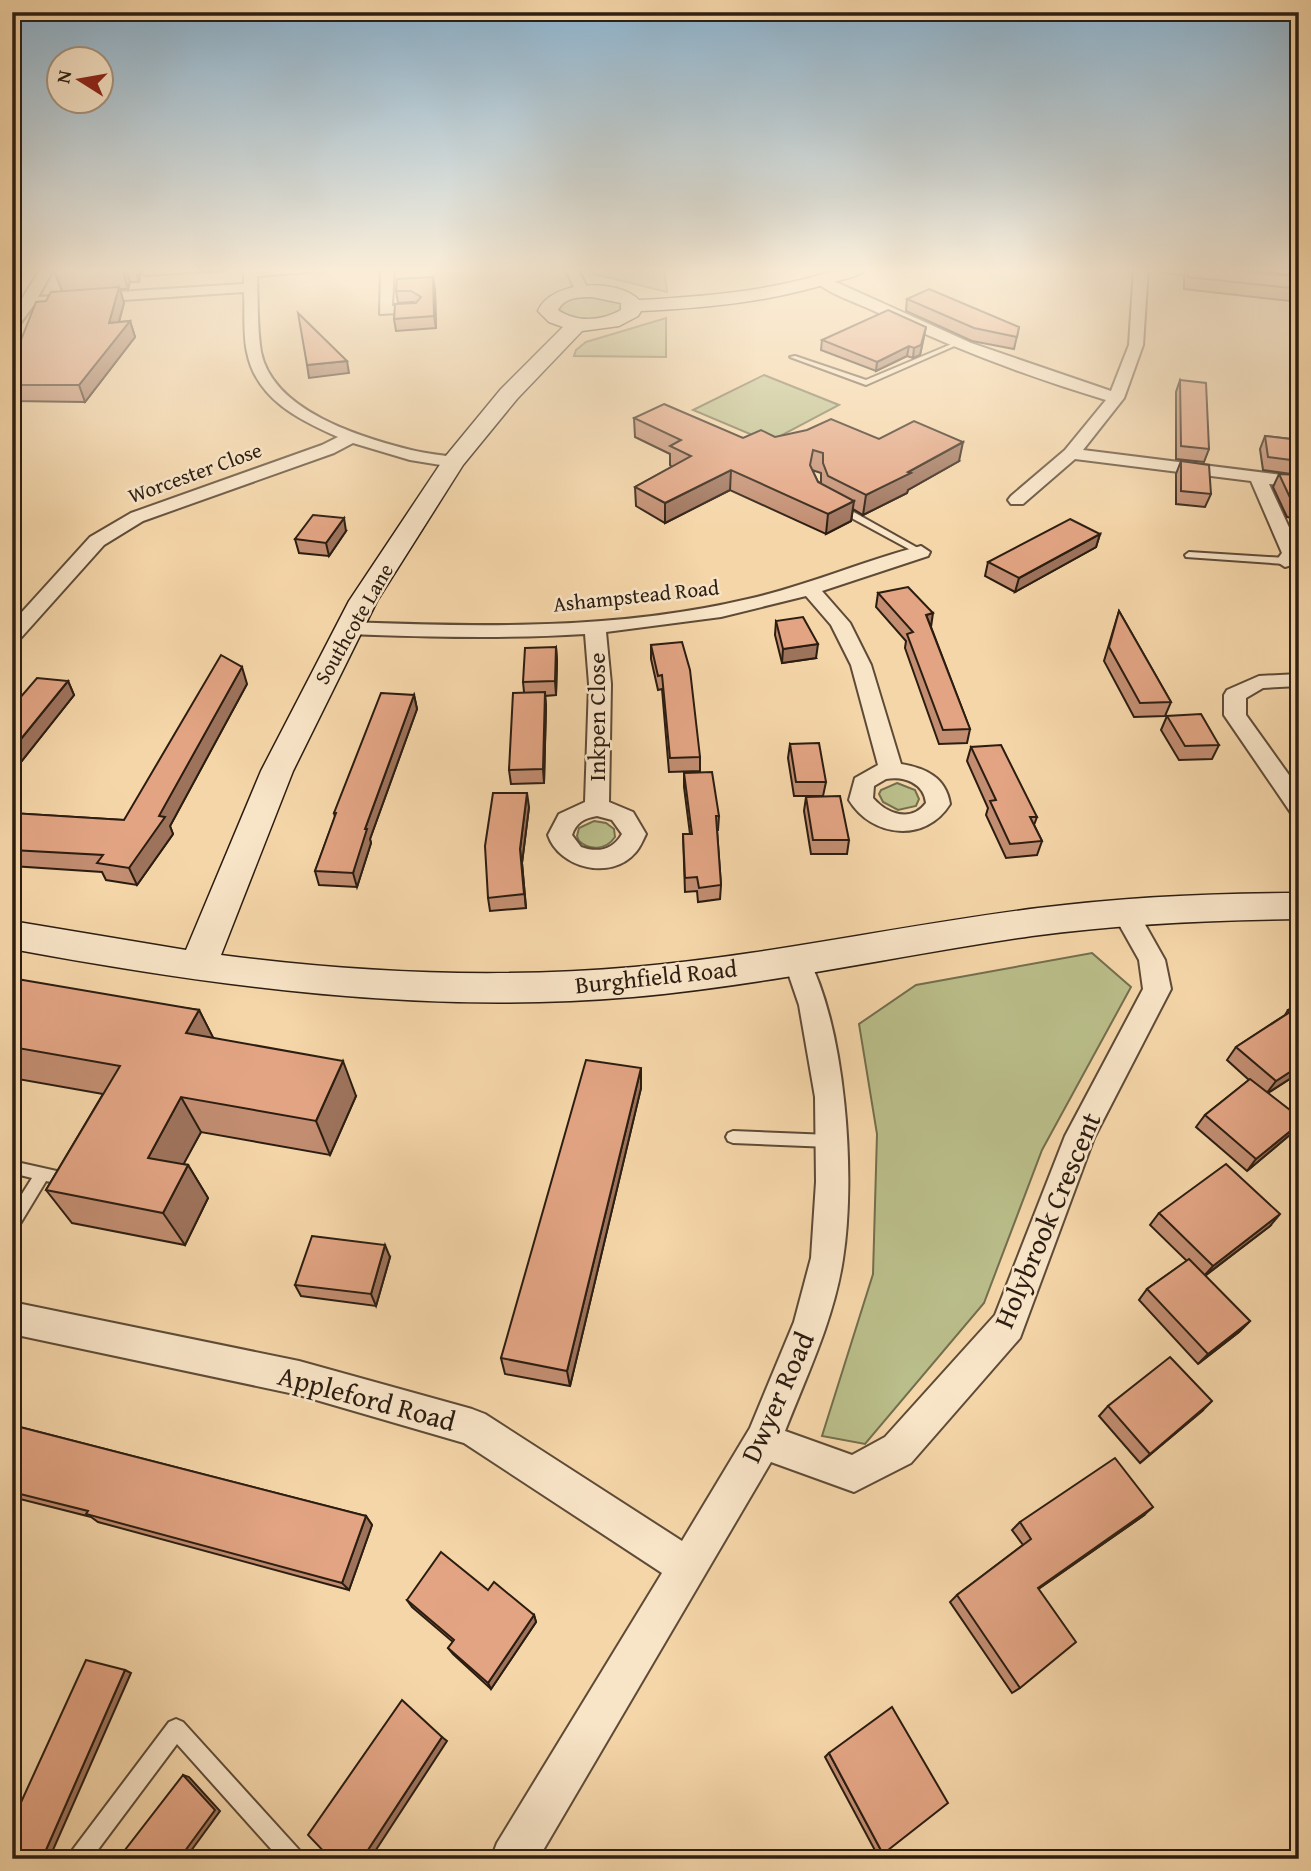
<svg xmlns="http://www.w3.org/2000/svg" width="1311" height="1871" font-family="'Gentium Book Plus',serif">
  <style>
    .green { fill: #babe8a; stroke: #736e4e; stroke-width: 2 }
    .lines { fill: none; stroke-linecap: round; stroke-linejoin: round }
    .lane-casing { stroke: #5e4b37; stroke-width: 4 }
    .street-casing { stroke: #5e4b37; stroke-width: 4 }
    .secondary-casing { stroke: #2c1d11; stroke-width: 3 }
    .lane { fill: #f8e4c7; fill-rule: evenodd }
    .street { fill: #f8e4c7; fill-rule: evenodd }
    .secondary { fill: #f8e4c7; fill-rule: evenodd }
    .wall { fill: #c28d71; stroke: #2c1d11; stroke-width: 2; fill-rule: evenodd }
    .shaded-wall { fill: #9e735c; stroke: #2c1d11; stroke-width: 2 }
    .building { fill: #e2a483; stroke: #2c1d11; stroke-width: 2 }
    .labels { text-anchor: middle; stroke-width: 5; stroke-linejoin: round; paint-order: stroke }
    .far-street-label { font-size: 21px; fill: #2c1d11; stroke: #f8e4c7 }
    .street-label { font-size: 24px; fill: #2c1d11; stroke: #f8e4c7 }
    .near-street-label { font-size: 28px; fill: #2c1d11; stroke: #f8e4c7 }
  </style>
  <rect width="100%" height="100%" fill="#f5d6a9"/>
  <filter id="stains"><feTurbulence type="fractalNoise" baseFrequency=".00286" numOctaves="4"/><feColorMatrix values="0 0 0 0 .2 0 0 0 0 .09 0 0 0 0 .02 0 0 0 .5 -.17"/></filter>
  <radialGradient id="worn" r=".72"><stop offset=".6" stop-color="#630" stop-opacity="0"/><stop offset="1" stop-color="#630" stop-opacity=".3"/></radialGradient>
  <!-- green -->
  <g class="green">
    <polygon points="591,268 664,268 667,292 594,274"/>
    <path d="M580 295 621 300 625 309C600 323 582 324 557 309L558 305Z"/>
    <polygon points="666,318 666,357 574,356 576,350 586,342"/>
    <polygon points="764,375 839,405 769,442 693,410"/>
    <polygon points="897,783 915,790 919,799 916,806 898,810 883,802 879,794 881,790"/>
    <path d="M594 821 606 823 614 829 615 837C606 850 590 851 579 841L577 836 579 828Z"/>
    <polygon points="1092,953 1131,987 1042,1150 984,1303 865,1444 822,1436 873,1274 877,1134 859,1024 916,985"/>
  </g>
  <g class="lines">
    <defs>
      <g id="lane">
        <polygon points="201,268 226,268 223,270 145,275 142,273 145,271"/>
        <polygon points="954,343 959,344 866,385 790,357 795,356 866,380"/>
        <polygon points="835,505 841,505 925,552 918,554 835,509"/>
        <polygon points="1189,552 1285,558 1289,561 1285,564 1186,557 1185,555"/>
        <polygon points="733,1131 830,1135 835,1137 837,1141 835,1145 830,1147 733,1143 728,1141 726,1137 728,1133"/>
        <polygon points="12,1161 70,1174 75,1175 77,1180 75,1185 70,1186 46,1181 17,1229 12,1231 12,1210 32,1178 12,1173"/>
        <polygon points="176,1719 183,1722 301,1852 304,1859 280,1859 177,1744 91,1859 68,1859 71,1852 169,1722"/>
      </g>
      <g id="street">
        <path d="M41 268H54L38 297 244 284V268H317L311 272 257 276C258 301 257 328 261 352 273 411 360 437 411 450 427 454 443 455 459 458L461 462 453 467 410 460 353 443 334 453 143 521 104 545 19 640 12 642V623L90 537 131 513 322 445 338 437C299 420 256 399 247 352 243 334 245 312 244 292L33 306 17 328 12 329V315Z"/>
        <polygon points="381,268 394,268 392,306 413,305 420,309 418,312 380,314"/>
        <polygon points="565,268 577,268 589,291 587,294 577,294"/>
        <path d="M1134 268H1148L1143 345 1124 398 1083 450 1299 477V487L1269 484 1299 549V558L1292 565 1285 567 1276 561 1282 553 1251 481 1075 459 1023 504H1011L1008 500 1011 496 1065 450 1106 400C1026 376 948 346 872 310 855 302 829 294 815 281L817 278H827L971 343 1111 391 1129 345Z"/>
        <path d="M1156 268C1173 267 1214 264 1227 274L1220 278 1163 272Z"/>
        <path d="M921 546 930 552 928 556 822 591 850 623 871 665 901 764C925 768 946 777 950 804 926 843 872 838 849 800L855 778 878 765 851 665 831 625 806 596 721 617 606 632 611 684 609 802 633 812 646 834C643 840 640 848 635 853 611 881 559 868 548 835L559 814 585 802 589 684 585 634C507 639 428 637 349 634L342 632 339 628 342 624 349 622C482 627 617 630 748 599 807 586 862 561 921 546ZM886 779C904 776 924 783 926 803 911 823 887 814 873 798L874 786ZM597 816 612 820 622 834C613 850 598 853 581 847L572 835C576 823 584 818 597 816Z"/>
        <polygon points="1299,674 1299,686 1263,688 1246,698 1246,715 1299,789 1299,815 1291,813 1224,715 1224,695 1227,690 1259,676"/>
        <path d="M1125 902 1134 905 1165 960 1171 989 1094 1138 1020 1338 911 1463 854 1492 771 1462 538 1859H491L497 1843 662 1573 464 1443 299 1395 12 1334V1302L299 1361 472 1409 485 1414 682 1541 750 1428 794 1322 811 1258 816 1182 815 1097 799 1005 784 961 788 954 797 951 806 954C846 1027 856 1177 843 1259 834 1319 807 1375 785 1431L852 1455 885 1437 995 1315 1065 1136 1143 989 1139 960 1112 912 1116 905Z"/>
      </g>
      <path id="secondary" d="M842 268H867C860 277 844 279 833 282 770 302 707 308 641 311L638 316 619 326 582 331 517 399 463 465 377 601 293 771 221 955C358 973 496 979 634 967 770 955 903 925 1038 908 1125 897 1212 893 1299 893V919C1210 920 1121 924 1032 936 899 955 768 985 633 997 424 1015 218 987 12 949V921L186 950 261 771 349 601 445 457 501 389 563 327 549 322 538 311C551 280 617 278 639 300 709 296 775 291 842 268ZM592 297 621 303V310C602 321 576 323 558 310 565 297 579 297 592 297Z"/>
    </defs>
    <!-- lane casing -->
    <use href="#lane" class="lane-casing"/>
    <!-- street casing -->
    <use href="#street" class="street-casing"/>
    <!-- secondary casing -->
    <use href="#secondary" class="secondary-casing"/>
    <!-- lane -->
    <use href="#lane" class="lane"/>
    <!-- street -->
    <use href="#street" class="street"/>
    <!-- secondary -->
    <use href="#secondary" class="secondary"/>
  </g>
  <!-- wall -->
  <g class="wall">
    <polygon points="53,268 141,268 139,282 130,282 128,289 120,289 124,303 119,322 130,321 135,337 85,402 12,401 12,350 21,340 46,301 62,291"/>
    <polygon points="1187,268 1299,268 1299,275 1212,268 1299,276 1299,302 1184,289 1184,277"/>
    <polygon points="435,289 436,328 396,331 394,319 413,302 398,303 396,291"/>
    <polygon points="907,299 1019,327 1014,349 972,341 906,311"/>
    <polygon points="924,336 920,355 913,358 907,356 876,371 821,350 822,340"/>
    <polygon points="1180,380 1209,449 1204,462 1176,459 1176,392"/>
    <path d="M634 418 743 438 775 437 879 439 959 461 908 490 907 493 863 515 853 509 851 521 826 534 730 490 665 523 636 506 635 487 672 467 670 465V454L635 437ZM812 470 821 473V483L818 482Z"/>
    <polygon points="1265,436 1299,440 1299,475 1263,470 1260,449"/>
    <polygon points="1181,461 1211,494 1205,507 1176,504 1176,474"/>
    <polygon points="1279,474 1299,475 1299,519 1287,517 1273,487"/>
    <polygon points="346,531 329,556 299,553 295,539"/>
    <polygon points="1100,534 1096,547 1015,592 985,576 988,562"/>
    <polygon points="878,593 931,627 970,729 967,743 939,744 905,648 906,641 876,607"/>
    <polygon points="1119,611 1171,702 1165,716 1134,717 1104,661"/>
    <polygon points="776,621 816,658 782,663 775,635"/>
    <polygon points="651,645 700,757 700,771 669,772 662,689 658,690 651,659"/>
    <polygon points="556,647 557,661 556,695 545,696 546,706 544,783 511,784 509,770 524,692 523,682"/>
    <polygon points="68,681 74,695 17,767 12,767 12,707"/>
    <polygon points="247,684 170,826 173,834 137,885 106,880 102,872 12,866 12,813 124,820"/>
    <polygon points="414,695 417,709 370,839 371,843 357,887 319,885 315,871 335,817 334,813"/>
    <polygon points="1167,716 1219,745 1212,759 1179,760 1161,730"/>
    <polygon points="790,744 826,782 823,796 794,796 788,758"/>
    <polygon points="971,747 1037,817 1034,825 1042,841 1037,855 1006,858 986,815 988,808 967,761"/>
    <polygon points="684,773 719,816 718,830 717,830 721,885 720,899 698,902 697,891 685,892 683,834 690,834 684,787"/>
    <polygon points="806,797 849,840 847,854 811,854 804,811"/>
    <polygon points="529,807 522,863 526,908 490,911 488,898"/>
    <polygon points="12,985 199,1010 213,1038 356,1096 330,1155 201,1132 183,1164 188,1165 208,1198 185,1245 72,1223 46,1190 103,1094 12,1078"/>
    <polygon points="1299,1005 1299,1073 1268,1093 1292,1133 1247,1171 1196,1127 1205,1115 1249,1080 1227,1060 1236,1047 1285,1015 1288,1010"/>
    <polygon points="641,1068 641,1088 570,1386 505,1374 501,1358"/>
    <polygon points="1159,1213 1270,1226 1205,1276 1250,1321 1239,1332 1198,1364 1139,1300 1147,1289 1187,1261 1150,1225"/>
    <polygon points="390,1257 376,1306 301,1296 295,1285"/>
    <polygon points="1108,1406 1202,1411 1140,1463 1099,1416"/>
    <polygon points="12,1425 366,1516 372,1525 349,1590 98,1522 91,1517 12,1497"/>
    <polygon points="1143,1516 1038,1589 1020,1688 1012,1693 950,1602 957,1595 1023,1545 1012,1530 1020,1522"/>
    <polygon points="488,1590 534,1615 536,1622 491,1689 453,1654 448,1648 453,1642 412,1607 407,1600"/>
    <polygon points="829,1753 883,1854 878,1856 825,1757"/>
  </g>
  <!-- shaded-wall -->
  <g class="shaded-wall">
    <polygon points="122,268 126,268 130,282 128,289"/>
    <polygon points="135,268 141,268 139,282"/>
    <polygon points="433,277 435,289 436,328 434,316"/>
    <polygon points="119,287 124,303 114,339 109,323"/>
    <polygon points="130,321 135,337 85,402 79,385"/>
    <polygon points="926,327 920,355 913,358 914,348"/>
    <polygon points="909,346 907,356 876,371 877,362"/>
    <polygon points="347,361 349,373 309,378 307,365"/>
    <polygon points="963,442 959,461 908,490 907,493 863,515 866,495"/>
    <polygon points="731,470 730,490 665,523 665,503"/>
    <polygon points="854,501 851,521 826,534 828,514"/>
    <polygon points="344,518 346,531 329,556 326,543"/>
    <polygon points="1100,534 1096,547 1015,592 1019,578"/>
    <polygon points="933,613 931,627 926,615"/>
    <polygon points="818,644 816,658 782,663 783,649"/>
    <polygon points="556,647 557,661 556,695 555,681"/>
    <polygon points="242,667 247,684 170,826 173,834 137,885 129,868"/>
    <polygon points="68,681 74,695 17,767 12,759 12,750"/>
    <polygon points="545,692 546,706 544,783 543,769"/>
    <polygon points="414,695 417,709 370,839 371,843 357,887 353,873 365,829"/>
    <polygon points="527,793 529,807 522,863 526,908 520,849"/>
    <polygon points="199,1010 217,1045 186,1033"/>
    <polygon points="343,1061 356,1096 330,1155 316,1121"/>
    <polygon points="1299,1066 1299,1073 1266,1094 1276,1081"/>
    <polygon points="641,1068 641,1088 570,1386 567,1371"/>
    <polygon points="181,1097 201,1132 169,1191 148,1158"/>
    <polygon points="1299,1124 1299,1125 1292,1133 1247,1171 1256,1159"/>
    <polygon points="188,1165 208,1198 185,1245 163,1213"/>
    <polygon points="1280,1214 1270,1226 1203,1277 1213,1266"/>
    <polygon points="385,1245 390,1257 376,1306 371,1294"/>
    <polygon points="1250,1321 1239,1332 1198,1364 1208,1354"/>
    <polygon points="1212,1401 1202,1411 1140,1463 1150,1454"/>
    <polygon points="1153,1507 1143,1516 1030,1595 1038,1588"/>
    <polygon points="366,1516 372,1525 349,1590 342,1583"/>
    <polygon points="534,1615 536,1622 491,1689 488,1683"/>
    <polygon points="125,1670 131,1673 49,1859 42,1859"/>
    <polygon points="442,1737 447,1741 370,1859 362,1859"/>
    <polygon points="183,1775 189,1777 220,1811 185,1859 179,1859"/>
  </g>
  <!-- building -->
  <g class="building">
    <polygon points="1188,268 1210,268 1299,277 1299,289 1188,277"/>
    <polygon points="433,277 434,316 394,319 395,304 416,303 421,297 411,291 396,291 397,279"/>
    <polygon points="119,287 109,323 130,321 79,385 12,385 12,350 21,340 36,302 46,301 51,292"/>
    <polygon points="929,289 1019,327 1017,337 974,328 907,299"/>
    <polygon points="888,310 926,327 921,345 914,348 909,346 877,362 822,340"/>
    <polygon points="298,313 347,361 307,365"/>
    <polygon points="1180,380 1206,383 1209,449 1181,446"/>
    <polygon points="664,404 743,438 761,430 775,437 807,430 831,419 879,439 914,421 963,442 908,472 911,473 866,495 828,476 823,463 823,453 813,450 810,465 818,482 854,501 828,514 731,470 665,503 635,487 691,456 670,446 681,440 634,418"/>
    <polygon points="1265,436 1299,440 1299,461 1268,457"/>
    <polygon points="1181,461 1209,465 1211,494 1181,491"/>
    <polygon points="1279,474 1299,475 1299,504 1293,504"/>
    <polygon points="313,515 344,518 326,543 295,539"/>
    <polygon points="1070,519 1100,534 1019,578 988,562"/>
    <polygon points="908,587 933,613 926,615 970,729 943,730 907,634 913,632 878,593"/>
    <polygon points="1119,611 1171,702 1140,703 1109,647"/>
    <polygon points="803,617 818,644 783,649 776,621"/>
    <polygon points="682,642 690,670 700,757 670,758 662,675 658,676 651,645"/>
    <polygon points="556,647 555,681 523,682 525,648"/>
    <polygon points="221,655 242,667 159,816 165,817 129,868 97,863 103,855 12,850 12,813 124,820"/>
    <polygon points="37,678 68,681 12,750 12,707"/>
    <polygon points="545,692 543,769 509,770 513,693"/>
    <polygon points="381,693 414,695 365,829 367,829 353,873 315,871 336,813 334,813"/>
    <polygon points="1201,714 1219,745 1185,746 1167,716"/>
    <polygon points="819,743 826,782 796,782 790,744"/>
    <polygon points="1001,745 1037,817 1030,817 1042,841 1010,844 990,801 996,800 971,747"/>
    <polygon points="712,772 719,816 716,816 721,885 699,888 697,877 685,878 683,834 692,834 684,773"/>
    <polygon points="493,793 527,793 520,849 524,894 488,898 485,846"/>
    <polygon points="840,796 849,840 813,840 806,797"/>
    <polygon points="17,979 199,1010 186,1033 343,1061 316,1121 181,1097 148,1158 188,1165 163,1213 46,1190 120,1066 12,1047 12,985"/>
    <polygon points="1299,1005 1299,1066 1276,1081 1236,1047 1290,1012 1288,1010"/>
    <polygon points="586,1060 641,1068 567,1371 501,1358"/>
    <polygon points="1250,1079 1299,1117 1299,1124 1256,1159 1205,1115"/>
    <polygon points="1226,1164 1280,1214 1213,1266 1159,1213"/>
    <polygon points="312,1236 385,1245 371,1294 295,1285"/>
    <polygon points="1189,1259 1250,1321 1208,1354 1147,1289"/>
    <polygon points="1170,1357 1212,1401 1150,1454 1108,1406"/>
    <polygon points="12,1425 366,1516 342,1583 86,1514 88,1511 12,1492"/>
    <polygon points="1115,1458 1153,1507 1038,1588 1076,1642 1020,1688 957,1595 1031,1539 1020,1522"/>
    <polygon points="441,1552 488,1590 494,1582 534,1615 488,1683 448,1648 454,1640 407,1600"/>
    <polygon points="86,1660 125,1670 42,1859 12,1859 12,1822"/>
    <polygon points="402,1700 442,1737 362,1859 331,1859 308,1835"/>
    <polygon points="892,1707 948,1803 883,1854 829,1753"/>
    <polygon points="183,1775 215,1810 179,1859 118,1859"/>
  </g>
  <!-- sky -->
  <linearGradient id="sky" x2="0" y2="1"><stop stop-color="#8bb5d3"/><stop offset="0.51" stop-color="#faedd8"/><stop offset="1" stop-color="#faedd8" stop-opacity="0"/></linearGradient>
  <rect width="1311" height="529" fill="url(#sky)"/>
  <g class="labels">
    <!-- far-street labels -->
    <g class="far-street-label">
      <text transform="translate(195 473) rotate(-20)" y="7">Worcester Close</text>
      <text transform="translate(636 596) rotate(-6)" y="7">Ashampstead Road</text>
      <text transform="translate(354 624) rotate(-60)" y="7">Southcote Lane</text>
    </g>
    <!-- street labels -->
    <g class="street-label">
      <text transform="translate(597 717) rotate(-90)" y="8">Inkpen Close</text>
      <text transform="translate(656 977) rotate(-6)" y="8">Burghfield Road</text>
    </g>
    <!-- near-street labels -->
    <g class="near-street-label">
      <text transform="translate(1047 1220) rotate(-67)" y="10">Holybrook Crescent</text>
      <text transform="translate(777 1397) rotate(-66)" y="10">Dwyer Road</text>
      <text transform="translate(367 1398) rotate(15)" y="10">Appleford Road</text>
    </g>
  </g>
  <!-- margin -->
  <rect width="1311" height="1871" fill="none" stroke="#f5d6a9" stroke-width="42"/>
  <rect x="14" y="14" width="1283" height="1843" fill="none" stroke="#2c1d11" stroke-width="3.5"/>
  <rect x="21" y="21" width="1269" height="1829" fill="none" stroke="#2c1d11" stroke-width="2"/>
  <!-- north arrow -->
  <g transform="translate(80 80) rotate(281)"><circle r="33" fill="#f8e4c7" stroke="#a6947e" stroke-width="2"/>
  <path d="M0-5L12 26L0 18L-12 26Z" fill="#8f2418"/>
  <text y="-10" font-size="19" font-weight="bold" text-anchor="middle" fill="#2c1d11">N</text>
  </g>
  <rect width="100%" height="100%" filter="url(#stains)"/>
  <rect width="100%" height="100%" fill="url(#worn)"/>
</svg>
